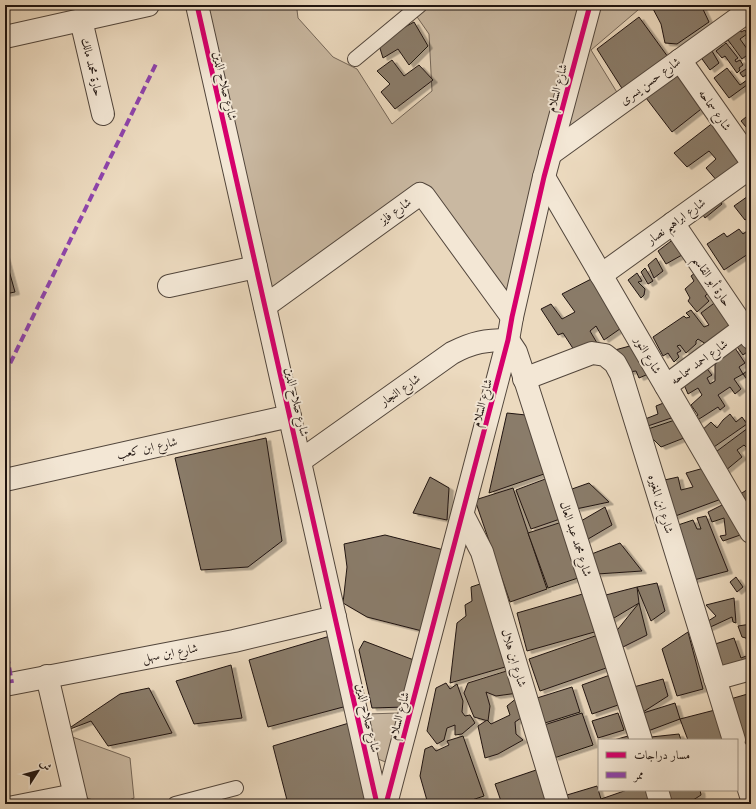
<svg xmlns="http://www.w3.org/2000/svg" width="756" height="809" font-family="'Libre Caslon Text',Amiri,serif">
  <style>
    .green { fill: #c9b8a1; stroke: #746658 }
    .building { fill: #8a7b6b; stroke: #1f1410; filter: url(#shadow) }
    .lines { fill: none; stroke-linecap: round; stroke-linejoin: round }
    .service-casing { stroke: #52463c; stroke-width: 16 }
    .minor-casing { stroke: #52463c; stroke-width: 24 }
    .service { stroke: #f3e7d5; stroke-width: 14 }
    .minor { stroke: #f3e7d5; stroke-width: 22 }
    .quiet { stroke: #8e44ad; stroke-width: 4; stroke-dasharray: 8 4; stroke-linecap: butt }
    .cycleway-casing { stroke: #f3e7d5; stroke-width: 8 }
    .cycleway { stroke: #d6006c; stroke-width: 5 }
    .labels { text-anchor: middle; stroke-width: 4; stroke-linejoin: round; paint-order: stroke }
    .street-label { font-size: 12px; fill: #1f1410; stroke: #f3e7d5 }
  </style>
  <defs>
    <filter id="shadow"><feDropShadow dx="4.5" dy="2.5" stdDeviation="0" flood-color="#0004"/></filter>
  </defs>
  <rect width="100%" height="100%" fill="#ecdabf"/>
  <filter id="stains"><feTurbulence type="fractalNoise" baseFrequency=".005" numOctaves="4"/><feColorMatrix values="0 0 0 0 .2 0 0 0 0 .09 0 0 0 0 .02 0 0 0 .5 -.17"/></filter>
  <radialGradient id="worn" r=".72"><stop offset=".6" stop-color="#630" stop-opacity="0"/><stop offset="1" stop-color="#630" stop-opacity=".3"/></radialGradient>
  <!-- green -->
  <g class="green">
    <polygon points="197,5 298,5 297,10 298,18 333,57 357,69 392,124 432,91 429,34 413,11 418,5 584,5 509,299 423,188 263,298"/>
    <polygon points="595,5 635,5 638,10 591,50 618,94 558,142"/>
    <polygon points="398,713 388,763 373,757 367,714"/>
    <path d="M67 735 130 758 134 798C114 807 108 805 87 798Z"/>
  </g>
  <!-- building -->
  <g class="building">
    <polygon points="651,5 701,5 709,22 677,44 665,43 661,24"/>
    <polygon points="639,17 668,57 623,90 597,49"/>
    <polygon points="414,22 428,46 409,65 398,49 383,58 378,42"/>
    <polygon points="740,30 741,32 745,30 747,34 740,39 750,53 742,59 728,40 724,43 718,34"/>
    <polygon points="751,34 751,46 746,38"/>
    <polygon points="715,39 720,45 712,51 719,63 710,70 697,52"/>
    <polygon points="726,43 738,58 735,60 736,62 740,60 743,65 739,68 740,70 737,73 725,56 722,58 716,51"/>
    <polygon points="392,60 404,76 419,65 433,80 395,109 381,92 390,84 377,71"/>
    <polygon points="678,68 705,106 672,132 643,94"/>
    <polygon points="727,68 740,85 751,77 751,82 729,98 714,78"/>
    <polygon points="746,69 749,73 743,77 740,73"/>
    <polygon points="751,113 751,133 741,121"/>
    <polygon points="714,122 741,165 718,182 706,168 716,159 709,151 687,167 674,153"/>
    <polygon points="715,194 722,204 705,218 698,207"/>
    <polygon points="751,194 751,216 745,220 734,206"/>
    <polygon points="751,228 751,252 724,270 707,244 724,233 727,237 739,229 743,234"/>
    <polygon points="679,235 714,288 705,296 709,301 697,312 688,301 690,298 685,289 694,281 691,276 695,273 682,255 666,264 658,251"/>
    <polygon points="5,256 15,292 5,294"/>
    <polygon points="656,258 663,271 654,278 648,265"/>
    <polygon points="645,268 653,281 648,284 641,272"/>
    <polygon points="637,273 642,281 638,282 645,289 644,295 641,298 628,280"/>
    <polygon points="597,276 627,324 604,340 596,326 590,331 597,343 574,350 563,333 558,335 541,309 551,304 562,319 575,312 562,294"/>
    <polygon points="721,298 738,322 706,344 698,339 696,341 696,344 686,353 680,345 677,346 681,351 677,353 679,357 674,362 668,353 663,356 653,337 684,316 686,318 690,317 686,313 691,310 704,327 709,325 701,313"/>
    <polygon points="745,338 751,345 751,349 743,355 735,344"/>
    <polygon points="637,344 653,372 639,378 636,371 622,373 615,350"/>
    <polygon points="735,348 745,363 739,367 743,374 734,379 741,389 735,394 730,387 718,395 725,406 720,410 718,407 696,421 694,418 698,415 691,405 702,395 698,388 688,394 682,380 704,365 712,375 707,378 710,384 715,381 715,364"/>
    <polygon points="751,368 751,381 749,382 743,374"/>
    <polygon points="671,400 680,415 642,428 640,421 658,414 656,406"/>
    <polygon points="507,413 526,415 544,474 489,493"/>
    <polygon points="730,414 736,422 742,417 747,424 711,449 701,431 711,422 717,428 723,420"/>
    <polygon points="681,418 689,436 661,447 651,437 642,431"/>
    <polygon points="748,428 751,433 751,449 749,450 744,445 737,450 742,457 725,471 713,454"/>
    <polygon points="266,438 282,541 248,567 201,570 175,458"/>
    <polygon points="704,468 724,498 670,518 660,481 678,477 681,490 693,487 686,473"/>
    <polygon points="430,477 449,488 447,520 413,513"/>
    <polygon points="548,478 563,518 531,529 516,490"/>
    <polygon points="589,483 609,502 576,509 572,489"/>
    <polygon points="751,487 751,509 744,514 739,495"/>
    <polygon points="513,488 547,589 510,602 475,500"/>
    <polygon points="726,503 746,533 723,541 720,536 726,535 724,518 712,522 708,512"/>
    <polygon points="605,507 612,525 583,542 581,521"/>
    <polygon points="706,516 728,571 690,581 672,527 693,520 697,529 701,529 697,518"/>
    <polygon points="562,522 581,577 548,588 528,533"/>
    <polygon points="385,535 444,550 430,633 367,617 343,603 347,567 344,544"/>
    <polygon points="620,543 642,571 597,574 589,555"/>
    <polygon points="736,577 743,587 737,592 730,582"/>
    <polygon points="486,582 512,665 450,683 457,623 466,616 465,605 472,601 471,587"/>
    <polygon points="657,583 665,611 651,621 637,587"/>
    <polygon points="637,587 639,603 609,621 602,596"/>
    <polygon points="586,593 598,631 527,651 517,613"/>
    <polygon points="734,598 736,623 733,622 732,617 704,630 702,625 716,616 706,605"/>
    <polygon points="639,603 647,635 623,647 614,634"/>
    <polygon points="751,624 751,653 746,638 742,637 738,626"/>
    <polygon points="688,632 703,689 677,696 662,649"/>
    <polygon points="598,635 609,667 540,691 529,659"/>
    <polygon points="330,636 347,706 268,727 249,660"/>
    <polygon points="734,638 741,658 749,655 751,660 716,676 709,646"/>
    <polygon points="364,641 419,662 405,707 372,708 359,650"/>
    <polygon points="231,665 242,718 194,724 176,681"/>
    <polygon points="513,669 518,693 496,696 486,692 490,706 488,721 474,717 464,693 468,683"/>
    <polygon points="610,675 621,704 592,714 582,685"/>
    <polygon points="663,679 668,696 640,714 630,688"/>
    <polygon points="446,683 450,689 457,684 463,701 462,712 465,716 470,715 475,723 462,734 455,735 455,725 447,728 444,740 437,744 427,731 436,688"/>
    <polygon points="572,687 580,712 545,723 537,698"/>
    <polygon points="149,688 172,733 108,746 91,721 65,731 120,694"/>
    <polygon points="751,693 751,741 739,745 727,700"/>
    <polygon points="518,697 527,714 515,722 516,734 523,740 498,754 485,758 478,726 487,720 491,724 510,715 507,706"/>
    <polygon points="675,703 680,719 648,731 640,714"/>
    <polygon points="715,710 724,740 688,740 680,719"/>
    <polygon points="582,713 593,745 554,758 544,725"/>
    <polygon points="618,713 624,730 598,738 592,721"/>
    <polygon points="349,723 366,804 288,804 273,746"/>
    <polygon points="679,734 681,740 651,740 651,737"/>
    <polygon points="463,736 484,796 466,802 466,804 428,804 420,776 425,749 432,746 436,751 449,745 447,741"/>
    <polygon points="628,736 629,740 614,740"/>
    <polygon points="542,768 552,804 502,804 495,784"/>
    <polygon points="597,786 601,799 627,790 647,790 652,804 570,804 567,795"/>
    <polygon points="668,790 700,790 701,795 687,804 671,804"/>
  </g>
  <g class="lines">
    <defs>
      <g id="service">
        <polyline points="355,59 420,5"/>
        <polyline points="8,804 74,791"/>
        <polyline points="175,804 236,788"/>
      </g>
      <g id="minor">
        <polyline points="197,5 377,804"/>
        <polyline points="81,20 103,114"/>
        <polyline points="5,37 148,5"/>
        <polyline points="680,60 751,161"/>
        <polyline points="550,154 751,9"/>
        <polyline points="544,177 751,532"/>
        <polyline points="673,223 751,338"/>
        <polyline points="601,275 751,167"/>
        <polyline points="169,286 256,267"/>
        <polyline points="265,306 420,194 424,196 512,317"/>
        <polyline points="524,379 592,353 605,355 615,363 621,374 734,740"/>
        <polyline points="666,386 751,323"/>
        <path d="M300 461 452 353C473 342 486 340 508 340L516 352 520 364 641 740"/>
        <polyline points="5,480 290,416"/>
        <polyline points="463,515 482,552 558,804"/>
        <polyline points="47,676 77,804"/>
        <polyline points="715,679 751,669"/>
        <polyline points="5,685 234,641 335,617"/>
        <polyline points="737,751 751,796"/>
        <polyline points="657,790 661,804"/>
        <polyline points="386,804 508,340 512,317 544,177 590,5"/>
      </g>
    </defs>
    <!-- service casing -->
    <use href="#service" class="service-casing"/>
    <!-- minor casing -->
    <use href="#minor" class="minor-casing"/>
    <!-- service -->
    <use href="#service" class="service"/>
    <!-- minor -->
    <use href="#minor" class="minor"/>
    <!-- quiet -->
    <g class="quiet">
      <polyline points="5,374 156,64"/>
      <polyline points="5,644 12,683"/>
    </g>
    <defs>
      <g id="cycleway">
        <polyline points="197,5 377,804"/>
        <polyline points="386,804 508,340 512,317 544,177 590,5"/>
      </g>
    </defs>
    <!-- cycleway casing -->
    <use href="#cycleway" class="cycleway-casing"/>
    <!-- cycleway -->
    <use href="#cycleway" class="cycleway"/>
  </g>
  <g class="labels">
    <!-- street labels -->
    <g class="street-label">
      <text transform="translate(92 67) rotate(77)" y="4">حارة محمد مالك</text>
      <text transform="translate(650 81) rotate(-36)" y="4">شارع حسن يسرى</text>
      <text transform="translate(225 86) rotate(77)" y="4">شارع صلاح الدين</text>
      <text transform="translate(557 88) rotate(-75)" y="4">شارع السلام</text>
      <text transform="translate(715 110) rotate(55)" y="4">شارع سماحه</text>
      <text transform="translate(395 211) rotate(-36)" y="4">شارع فايز</text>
      <text transform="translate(676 221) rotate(-36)" y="4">شارع ابراهيم نصار</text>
      <text transform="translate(712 281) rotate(56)" y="4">حارة أبو القاسم</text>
      <text transform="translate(648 355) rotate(60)" y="4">شارع النور</text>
      <text transform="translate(699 362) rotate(-36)" y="4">شارع احمد سماحه</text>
      <text transform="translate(400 390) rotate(-35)" y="4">شارع النجار</text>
      <text transform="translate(297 402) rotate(77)" y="4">شارع صلاح الدين</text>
      <text transform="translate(482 403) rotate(-75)" y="4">شارع السلام</text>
      <text transform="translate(147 448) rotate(-13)" y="4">شارع ابن كعب</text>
      <text transform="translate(661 504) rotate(73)" y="4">شارع ابن المغيره</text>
      <text transform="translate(576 539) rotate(72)" y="4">شارع محمد عبد العال</text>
      <text transform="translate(170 653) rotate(-11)" y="4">شارع ابن سهل</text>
      <text transform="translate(514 658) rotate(73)" y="4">شارع ابن هلال</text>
      <text transform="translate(399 716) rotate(-75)" y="4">شارع السلام</text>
      <text transform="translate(368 718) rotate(77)" y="4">شارع صلاح الدين</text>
    </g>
  </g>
  <!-- margin -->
  <rect width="756" height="809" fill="none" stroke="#ecdabf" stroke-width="20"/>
  <rect x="6" y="6" width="744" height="797" fill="none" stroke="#1f1410" stroke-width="2"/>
  <rect x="10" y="10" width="736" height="789" fill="none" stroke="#1f1410"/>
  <!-- legend -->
  <rect x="598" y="739" width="140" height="52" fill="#f3e7d5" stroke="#9e9386"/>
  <rect x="606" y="752" width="20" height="6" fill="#d6006c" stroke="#9e9386"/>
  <text x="634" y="759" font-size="12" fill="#1f1410">مسار دراجات</text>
  <rect x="606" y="772" width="20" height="6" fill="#8e44ad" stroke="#9e9386"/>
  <text x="634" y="779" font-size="12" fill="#1f1410">ممر</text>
  <!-- north arrow -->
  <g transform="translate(38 771) rotate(54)" stroke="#f3e7d5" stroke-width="3" paint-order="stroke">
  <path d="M0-3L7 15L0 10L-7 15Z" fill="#1f1410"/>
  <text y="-6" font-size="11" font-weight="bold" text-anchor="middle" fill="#1f1410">ش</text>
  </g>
  <rect width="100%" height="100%" filter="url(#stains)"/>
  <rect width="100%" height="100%" fill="url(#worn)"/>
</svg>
